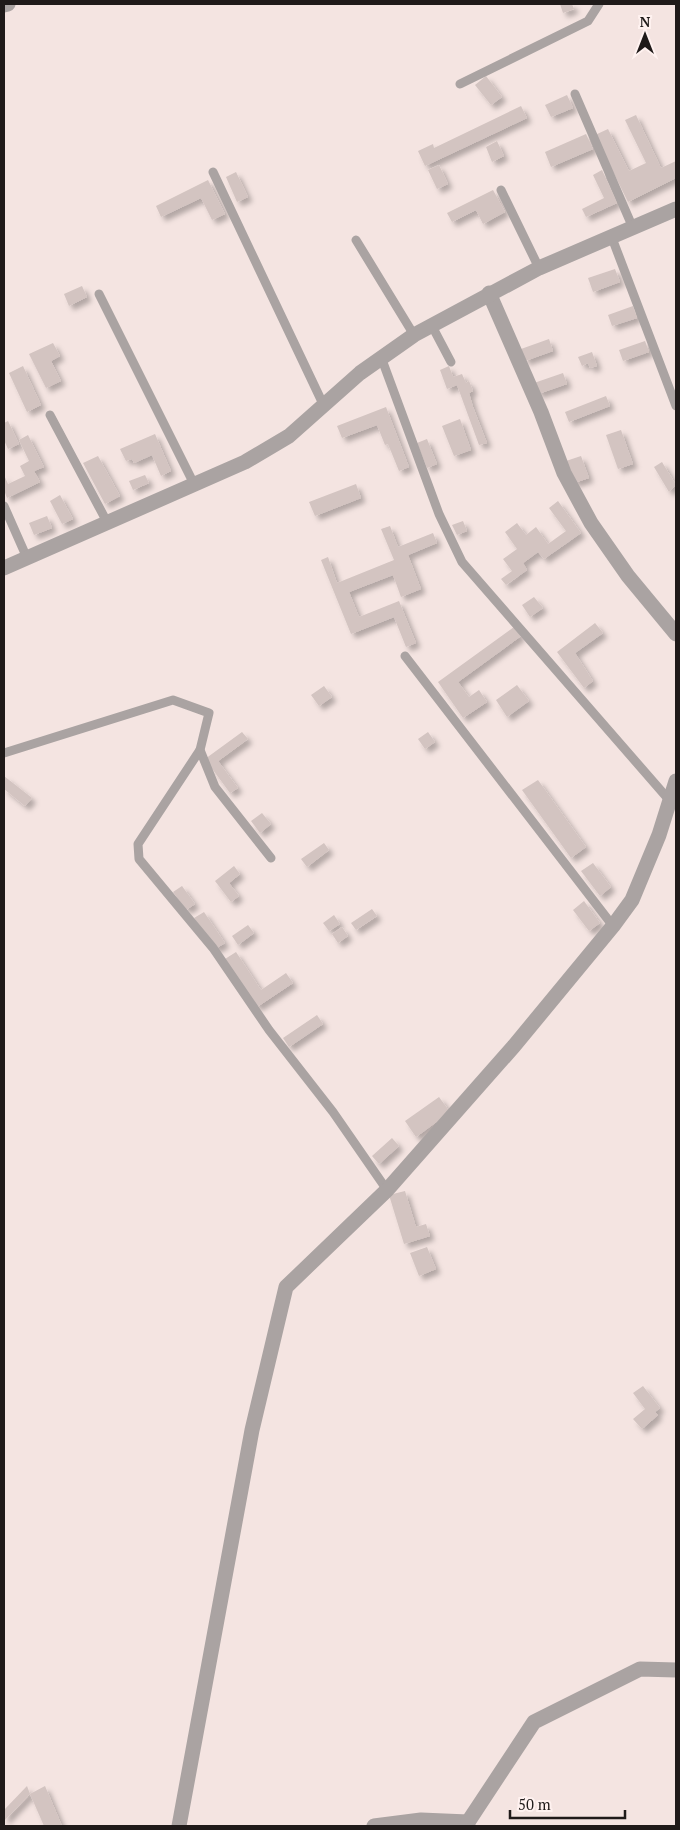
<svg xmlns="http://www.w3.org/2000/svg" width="680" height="1830" font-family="'PT Serif',serif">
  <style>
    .building { fill: #d3c4c1; filter: url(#shadow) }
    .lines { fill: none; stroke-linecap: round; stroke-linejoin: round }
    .lane { stroke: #aaa3a2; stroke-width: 9 }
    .street { stroke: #aaa3a2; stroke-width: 15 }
  </style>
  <defs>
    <filter id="shadow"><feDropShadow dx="4.5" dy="4.5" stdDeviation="2.5" flood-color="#0004"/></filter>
  </defs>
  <rect width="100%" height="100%" fill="#f4e4e1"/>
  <!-- building -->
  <g class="building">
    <polygon points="560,4 572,4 574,9 563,13"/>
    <polygon points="486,76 502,97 491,105 475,85"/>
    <polygon points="567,95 573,108 551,117 545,105"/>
    <polygon points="521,106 527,118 425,166 418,151 433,144 434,148"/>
    <polygon points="636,115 661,168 676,161 676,178 628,202 595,135 608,129 629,171 646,163 625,120"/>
    <polygon points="586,134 593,149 551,167 545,152"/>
    <polygon points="497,141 504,156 492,162 486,147"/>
    <polygon points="439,165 448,184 437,189 428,170"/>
    <polygon points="602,170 617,203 586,217 582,209 604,198 593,175"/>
    <polygon points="236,172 248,197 237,202 226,177"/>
    <polygon points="208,180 225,214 212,220 201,198 161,217 156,206"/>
    <polygon points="493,190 505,212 483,224 476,210 452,222 447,213"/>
    <polygon points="615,269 620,282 593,292 588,278"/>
    <polygon points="82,286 87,297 69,306 64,294"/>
    <polygon points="633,306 637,318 612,326 608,315"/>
    <polygon points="549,339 553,351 525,361 521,349"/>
    <polygon points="645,341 649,352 623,361 619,350"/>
    <polygon points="53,343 60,356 51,361 61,381 46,388 29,354"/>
    <polygon points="592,352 597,366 590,368 588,363 582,366 578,357"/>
    <polygon points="23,366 41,405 27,412 9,373"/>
    <polygon points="449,366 453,377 462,374 466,383 469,381 473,391 469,393 473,407 487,443 479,445 457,385 447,389 440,370"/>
    <polygon points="563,373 567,384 538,394 534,383"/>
    <polygon points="606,396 610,406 569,422 565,412"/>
    <polygon points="386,407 409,467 399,471 388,444 385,445 377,425 342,438 337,426"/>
    <polygon points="460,419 471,450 454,456 442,426"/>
    <polygon points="8,421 19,444 8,449 4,440 4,423"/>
    <polygon points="621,430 633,464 618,469 606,435"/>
    <polygon points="155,434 171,471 161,476 152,455 134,463 132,459 126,461 120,449"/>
    <polygon points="28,435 44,467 34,471 40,482 7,498 4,490 4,475 8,484 25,476 20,466 29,461 19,440"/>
    <polygon points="427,439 437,464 427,468 417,443"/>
    <polygon points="98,456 120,496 105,504 83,463"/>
    <polygon points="581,456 589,478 574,483 566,461"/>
    <polygon points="662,462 676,485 669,492 654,467"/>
    <polygon points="145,475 149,483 133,490 129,481"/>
    <polygon points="356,484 361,498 315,516 309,502"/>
    <polygon points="60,495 73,519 62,524 50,501"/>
    <polygon points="558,501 581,533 544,559 538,552 523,563 527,570 506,585 501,579 512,571 503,559 517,549 505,532 517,523 526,535 536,527 548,544 566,531 549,508"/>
    <polygon points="47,516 52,528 34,535 29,523"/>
    <polygon points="463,521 467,531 457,535 452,525"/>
    <polygon points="390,526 398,547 433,533 437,543 408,555 421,589 401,597 393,575 349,592 359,617 399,601 416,643 406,647 394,617 351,634 321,560 328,557 337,583 394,560 381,529"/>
    <polygon points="534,597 543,608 530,617 522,605"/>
    <polygon points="595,623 603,633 575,653 593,681 584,688 557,652"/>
    <polygon points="514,627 521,636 458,682 469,697 479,690 487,702 463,718 438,682"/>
    <polygon points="517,685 529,701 507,717 496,700"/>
    <polygon points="324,686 332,697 319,706 311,695"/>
    <polygon points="242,732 248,739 218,761 238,788 230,793 205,759"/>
    <polygon points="428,732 435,742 425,749 418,739"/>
    <polygon points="4,776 32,798 25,806 4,789"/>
    <polygon points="538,780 586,847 571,858 522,790"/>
    <polygon points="262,813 271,824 260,833 251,821"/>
    <polygon points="324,843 329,850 307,867 301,859"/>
    <polygon points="593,863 611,887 600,896 581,871"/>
    <polygon points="234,866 240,874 229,883 239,896 231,902 215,881"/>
    <polygon points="182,886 195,904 186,910 173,892"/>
    <polygon points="584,901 600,923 589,931 573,910"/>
    <polygon points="372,909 377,916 356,930 351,923"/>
    <polygon points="204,912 225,943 215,949 194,918"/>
    <polygon points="334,915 340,924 329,931 323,923"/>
    <polygon points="248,925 254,933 238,945 232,936"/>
    <polygon points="342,927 348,936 338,943 332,934"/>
    <polygon points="236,952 261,990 286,973 293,983 257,1007 225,959"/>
    <polygon points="317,1015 323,1024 289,1047 283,1038"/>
    <polygon points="439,1097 450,1112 416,1137 405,1121"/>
    <polygon points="392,1138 399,1146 379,1164 372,1156"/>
    <polygon points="405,1191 416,1227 426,1224 430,1236 404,1244 389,1195"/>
    <polygon points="427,1247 436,1269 419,1276 410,1253"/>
    <polygon points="643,1386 660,1408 655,1412 658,1415 642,1429 633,1419 645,1409 633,1393"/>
    <polygon points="27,1786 30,1794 4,1821 4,1810"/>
    <polygon points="45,1786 62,1826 44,1826 30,1794"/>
  </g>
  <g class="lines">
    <!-- lane -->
    <g class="lane">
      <polyline points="460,84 588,21 599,4"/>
      <polyline points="575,94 633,228"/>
      <polyline points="213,172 324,406"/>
      <polyline points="501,190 539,268"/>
      <polyline points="612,238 676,406"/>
      <polyline points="356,240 414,335"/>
      <polyline points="99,294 194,484"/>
      <polyline points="432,326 451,362"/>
      <polyline points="381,357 439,514 462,562 670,801"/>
      <polyline points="50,415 107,522"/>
      <polyline points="4,506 27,558"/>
      <polyline points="405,656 613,926"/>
      <polyline points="200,750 138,844 139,859 213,948 269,1030 333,1112 387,1190"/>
      <polyline points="4,753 173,700 209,713 200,750 215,787 271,858"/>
    </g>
    <!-- street -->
    <g class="street">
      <polyline points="4,5 8,4"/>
      <polyline points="489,293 541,412 564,473 591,523 628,576 676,634"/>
      <polyline points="4,568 245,462 289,436 360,373 414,335 539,268 676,209"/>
      <polyline points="179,1826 252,1430 286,1287 387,1190 514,1046 613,926 632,900 659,835 676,781"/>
      <polyline points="374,1826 421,1820 468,1822"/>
      <polyline points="468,1826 468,1822 534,1722 640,1669 676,1670"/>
    </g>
  </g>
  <!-- border -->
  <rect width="680" height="1830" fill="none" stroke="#1f1a19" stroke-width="10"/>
  <!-- north arrow -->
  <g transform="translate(645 35)" stroke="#fff2f0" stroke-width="4" paint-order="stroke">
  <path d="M0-4L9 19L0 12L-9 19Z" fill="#1f1a19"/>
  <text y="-8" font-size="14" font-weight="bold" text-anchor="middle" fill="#1f1a19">N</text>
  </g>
  <!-- scale -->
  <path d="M510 1810v8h115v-8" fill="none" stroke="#1f1a19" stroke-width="2.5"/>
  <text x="518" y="1810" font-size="15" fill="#1f1a19" stroke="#fff2f0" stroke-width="4" paint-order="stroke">50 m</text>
</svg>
